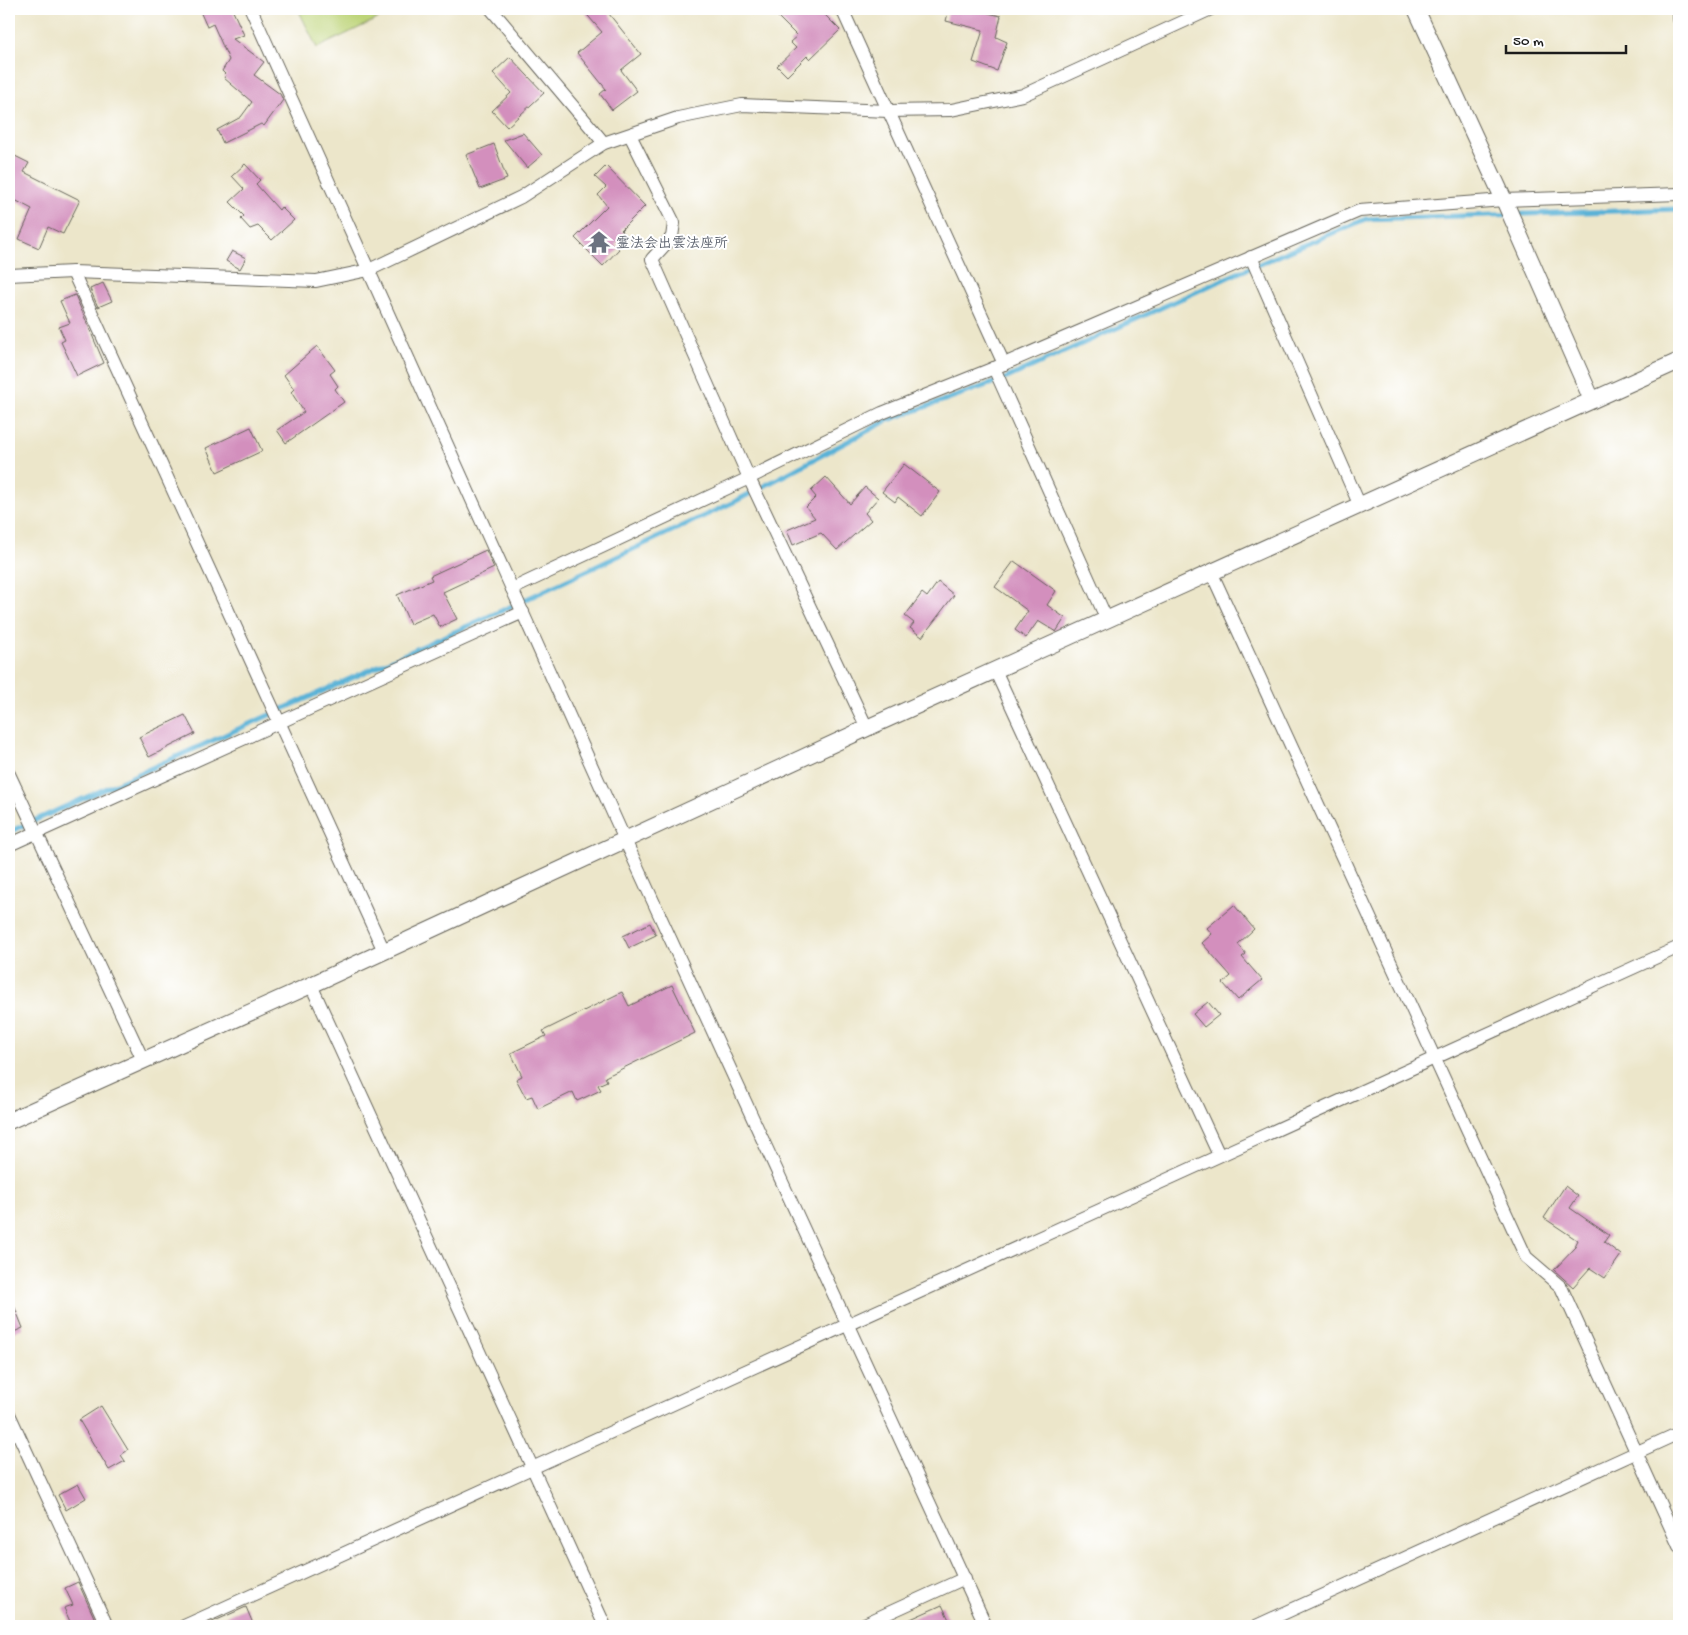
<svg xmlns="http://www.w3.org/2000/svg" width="1688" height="1635" font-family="'Gochi Hand','Klee One',sans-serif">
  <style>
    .green { fill: #bdd478; stroke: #6c784a }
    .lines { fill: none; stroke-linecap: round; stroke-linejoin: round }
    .stream { stroke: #5ab2d7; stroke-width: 5 }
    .building { fill: #d38fbd }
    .minor-casing { stroke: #656359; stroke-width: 14 }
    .tertiary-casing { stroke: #656359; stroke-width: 18 }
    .minor { stroke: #fff; stroke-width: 12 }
    .tertiary { stroke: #fff; stroke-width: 16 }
    .labels { text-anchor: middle; stroke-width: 4; stroke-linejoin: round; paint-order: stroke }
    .worship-label { font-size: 14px; font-weight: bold; fill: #5b616d; stroke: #fff; text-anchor: start }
  </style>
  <rect width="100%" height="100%" fill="#fff"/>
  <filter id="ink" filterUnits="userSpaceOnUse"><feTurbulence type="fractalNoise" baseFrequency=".02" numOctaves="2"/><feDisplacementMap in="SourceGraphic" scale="10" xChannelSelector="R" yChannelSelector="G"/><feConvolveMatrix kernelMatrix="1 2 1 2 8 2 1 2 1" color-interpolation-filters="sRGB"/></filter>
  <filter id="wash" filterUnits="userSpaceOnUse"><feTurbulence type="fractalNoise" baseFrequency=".0096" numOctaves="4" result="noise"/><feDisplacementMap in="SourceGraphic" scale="20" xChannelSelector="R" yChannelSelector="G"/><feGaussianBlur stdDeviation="1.12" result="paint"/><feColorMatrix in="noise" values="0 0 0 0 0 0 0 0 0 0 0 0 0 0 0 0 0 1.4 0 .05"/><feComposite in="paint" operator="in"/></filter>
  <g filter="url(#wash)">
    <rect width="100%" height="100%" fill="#ece6ca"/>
    <!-- green -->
    <polygon class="green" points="298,9 391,9 392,12 317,48"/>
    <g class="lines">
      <!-- stream -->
      <polyline class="stream" points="9,832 501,611 736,501 886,421 1007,378 1233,275 1366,219 1679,209"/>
    </g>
    <g id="blocks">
      <!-- building -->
      <g class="building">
        <polygon points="199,9 232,9 244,35 233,39 264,62 254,75 280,94 283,100 264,126 261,124 223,143 217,130 241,117 252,102 224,78 226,75 222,71 229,60 213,24 207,27"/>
        <polygon points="582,9 605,9 641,54 621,70 637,91 612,110 600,94 606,89 577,53 602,32"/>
        <polygon points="770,9 819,9 840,30 810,59 807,56 787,76 777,66 796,48 790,42 797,36"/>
        <polygon points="949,9 989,9 988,13 1001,16 996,37 1007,42 997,71 973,62 983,30 946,21"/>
        <polygon points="510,57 544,93 507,127 492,111 511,93 493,73"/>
        <polygon points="523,133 542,155 527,168 504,140"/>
        <polygon points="494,144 507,179 480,189 466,155"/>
        <polygon points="15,156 29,163 24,172 80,200 63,234 48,227 39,248 19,239 32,209 9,197 9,191 14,181 9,179 9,169"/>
        <polygon points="245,164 260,180 256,184 279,210 281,207 294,220 272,240 258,226 250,229 241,219 244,216 230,202 244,189 232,176"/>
        <polygon points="606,166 645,206 621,230 626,235 615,245 619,249 603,266 575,238 607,206 598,195 606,187 595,177"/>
        <polygon points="232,251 246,258 240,269 226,261"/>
        <polygon points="103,283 112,301 98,307 90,289"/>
        <polygon points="75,295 104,363 77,376 61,342 65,340 59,327 70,323 60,301"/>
        <polygon points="317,346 335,370 330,374 338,386 335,389 344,402 286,443 277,430 304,412 291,392 294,389 284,375"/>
        <polygon points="251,427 262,451 217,472 206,448"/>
        <polygon points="904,464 940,492 922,516 898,497 895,502 882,492"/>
        <polygon points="826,477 850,504 865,487 878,498 865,513 871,520 837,550 821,533 793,545 787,530 815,518 806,507 816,497 811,491"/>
        <polygon points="486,550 494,568 443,592 457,619 440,627 433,614 410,624 397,595 432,580 430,576"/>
        <polygon points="1014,561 1056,591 1047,605 1065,618 1056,632 1038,621 1026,638 1015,630 1028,611 995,587"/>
        <polygon points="938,582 954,595 922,637 910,628 914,623 905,616 922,593 927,597"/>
        <polygon points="185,715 195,734 149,757 139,737"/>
        <polygon points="1234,905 1254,929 1238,944 1246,954 1242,957 1262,980 1238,1000 1223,983 1231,976 1202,943 1212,934 1207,928"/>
        <polygon points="650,923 656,935 629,948 623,936"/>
        <polygon points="672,985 695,1033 605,1077 607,1081 598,1085 601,1090 577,1101 573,1092 538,1109 532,1096 526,1098 516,1079 522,1076 511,1053 546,1036 543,1031 622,992 629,1006"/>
        <polygon points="1208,1002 1219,1015 1204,1027 1193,1014"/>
        <polygon points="1565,1186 1578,1196 1570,1208 1609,1235 1604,1242 1621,1255 1605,1278 1590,1268 1573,1287 1554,1270 1576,1247 1574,1246 1577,1240 1544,1218"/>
        <polygon points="9,1293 23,1328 9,1334"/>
        <polygon points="101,1406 128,1450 121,1455 125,1461 109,1470 79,1420"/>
        <polygon points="78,1484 86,1498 66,1510 58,1495"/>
        <polygon points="78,1582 98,1626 72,1626 64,1608 73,1605 65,1588"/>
        <polygon points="942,1605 952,1626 895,1626"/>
        <polygon points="246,1607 254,1626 203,1626 226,1616"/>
      </g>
    </g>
  </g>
  <g filter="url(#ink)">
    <use href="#blocks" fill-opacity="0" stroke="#656359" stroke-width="1"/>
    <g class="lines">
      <defs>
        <g id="minor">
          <polyline points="251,9 625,840 986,1626"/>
          <polyline points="491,9 604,143"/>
          <polyline points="842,9 1004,364"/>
          <polyline points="1679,9 1679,19"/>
          <polyline points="630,135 674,223 672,237 652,259 749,478 882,413 1004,364 1359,211 1504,200 1679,194"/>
          <polyline points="1251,257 1360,506"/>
          <polyline points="73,272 384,951"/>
          <polyline points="9,275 73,272 316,281 369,270 521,197 604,143 678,118 742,105 888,111 951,110 1023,95 1211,9"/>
          <polyline points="994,368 1107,620"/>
          <polyline points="1215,571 1213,576 1526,1257 1561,1287 1679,1546"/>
          <polyline points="512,589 749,478 867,728"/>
          <polyline points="995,670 1219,1155"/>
          <polyline points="9,774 143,1060"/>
          <polyline points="9,845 523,612"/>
          <polyline points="311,985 605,1626"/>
          <polyline points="9,1414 107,1626"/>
          <polyline points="184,1626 1679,947"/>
          <polyline points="860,1626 965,1578"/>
          <polyline points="1256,1626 1679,1433"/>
        </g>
        <g id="tertiary">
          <polyline points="1416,9 1504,200 1592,400"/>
          <polyline points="9,1121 311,985 867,728 1679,361"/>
        </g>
      </defs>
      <!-- minor casing -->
      <use href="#minor" class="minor-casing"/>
      <!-- tertiary casing -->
      <use href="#tertiary" class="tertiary-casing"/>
      <!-- minor -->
      <use href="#minor" class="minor"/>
      <!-- tertiary -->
      <use href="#tertiary" class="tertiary"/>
    </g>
  </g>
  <!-- icons -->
  <defs>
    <symbol id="temple-bare" viewBox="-9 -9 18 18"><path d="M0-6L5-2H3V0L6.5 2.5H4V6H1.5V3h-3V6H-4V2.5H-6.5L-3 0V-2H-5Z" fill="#6b7280" stroke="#fff" stroke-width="2.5" paint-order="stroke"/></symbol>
  </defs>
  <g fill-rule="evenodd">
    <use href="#temple-bare" x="583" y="226" width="32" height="32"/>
  </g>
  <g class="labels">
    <!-- worship labels -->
    <g class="worship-label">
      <text x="616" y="247">霊法会出雲法座所</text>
    </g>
  </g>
  <!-- margin -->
  <rect width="1688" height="1635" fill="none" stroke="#fff" stroke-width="30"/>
  <!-- scale -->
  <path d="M1506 45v8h120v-8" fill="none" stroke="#1c1c1c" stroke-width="2.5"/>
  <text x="1513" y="45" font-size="15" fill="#1c1c1c" stroke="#ffffff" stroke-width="4" paint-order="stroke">50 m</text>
</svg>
